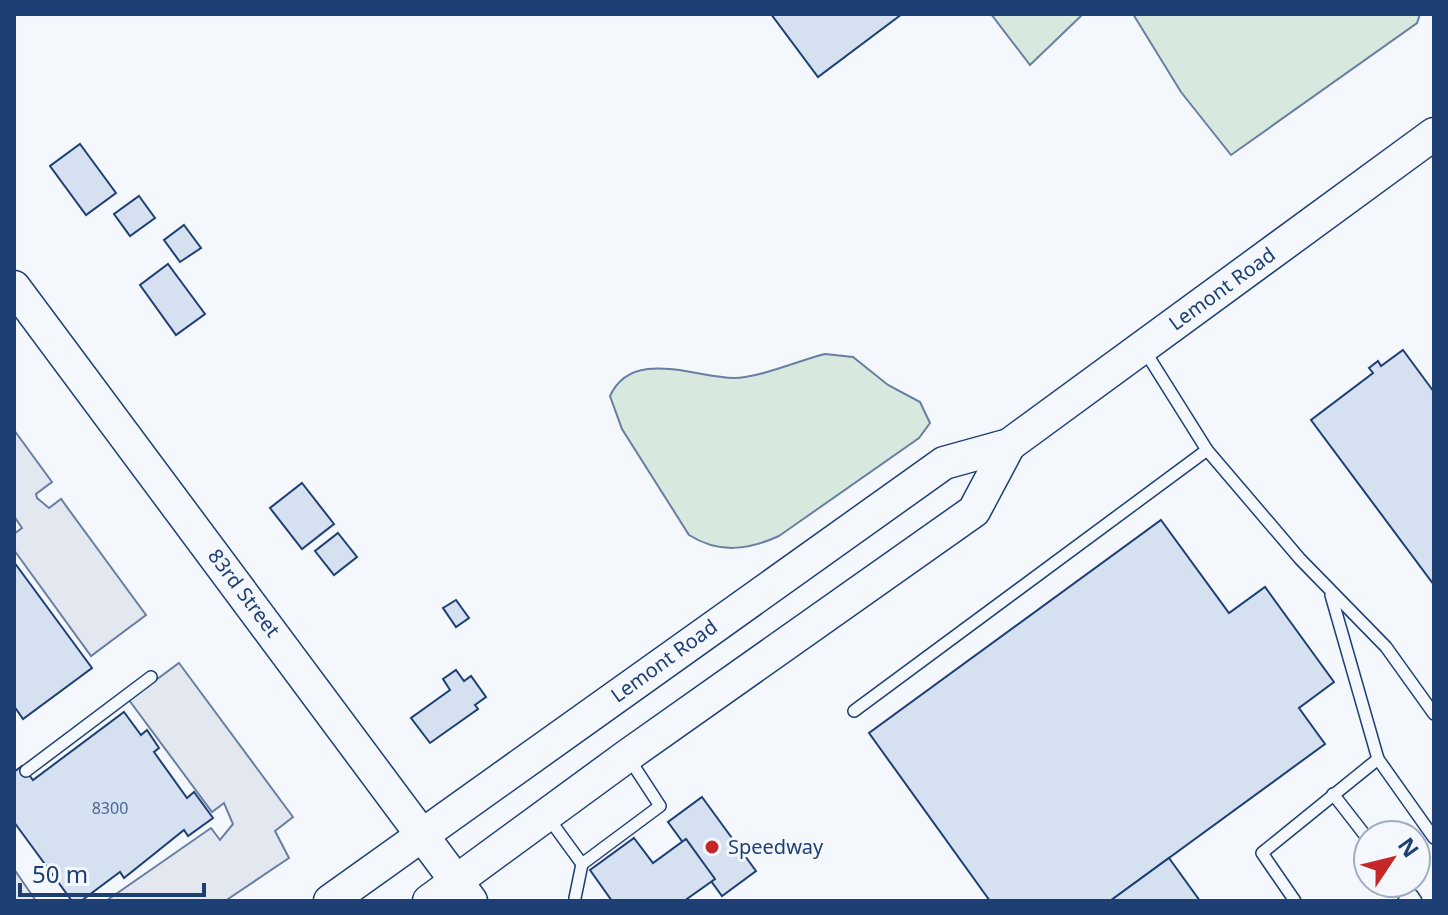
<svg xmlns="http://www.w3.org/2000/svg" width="1448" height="915" font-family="'Noto Sans',sans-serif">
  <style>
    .green { fill: #d7e8df; stroke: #687fa3; stroke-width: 2 }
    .parking { fill: #e3e8f0; stroke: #687fa3; stroke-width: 2 }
    .building { fill: #d5e0f0; stroke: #1d3f73; stroke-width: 2 }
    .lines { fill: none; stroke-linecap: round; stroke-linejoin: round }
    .lane-casing { stroke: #1d3f73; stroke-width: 14 }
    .secondary-casing { stroke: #1d3f73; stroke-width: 35 }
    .lane { stroke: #f4f7fb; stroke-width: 11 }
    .secondary { stroke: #f4f7fb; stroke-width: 32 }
    .poi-dot { fill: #c62828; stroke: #f4f7fb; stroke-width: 3 }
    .labels { text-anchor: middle; stroke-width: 6; stroke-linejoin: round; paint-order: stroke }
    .number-label { font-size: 16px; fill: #4b6792 }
    .street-label { font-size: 20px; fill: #1d3f73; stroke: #f4f7fb }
    .poi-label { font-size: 20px; fill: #1d3f73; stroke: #f4f7fb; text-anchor: start }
  </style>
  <rect width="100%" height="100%" fill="#f4f7fb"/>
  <!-- green -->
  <g class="green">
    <polygon points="991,14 1083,14 1030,65"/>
    <polygon points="1133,14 1420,14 1417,23 1231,155 1181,92"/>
    <path d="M825 354 853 357 888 385 920 402 930 423 919 438 779 536C748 550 719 554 689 535L622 429 610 396C632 348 693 377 734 378 759 378 800 360 825 354Z"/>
  </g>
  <!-- parking -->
  <g class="parking">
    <polygon points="14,430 52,482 36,494 37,498 49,508 61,499 146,615 91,656 14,550 14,534 22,528 14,516"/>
    <polygon points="179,663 293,817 275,831 289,858 225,901 106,901 211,828 220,840 233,824 224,803 212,812 129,700"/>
    <polygon points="14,869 36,901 14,901"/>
  </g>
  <!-- building -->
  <g class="building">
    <polygon points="771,14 902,14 818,77"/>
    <polygon points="80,144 116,193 86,215 50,166"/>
    <polygon points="139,196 155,218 130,236 114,214"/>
    <polygon points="184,225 201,248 180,262 164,240"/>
    <polygon points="168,264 205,314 176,335 140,285"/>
    <polygon points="1403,350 1434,392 1434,585 1311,420 1373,373 1369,368 1378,361 1381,366"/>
    <polygon points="302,483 334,524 302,549 270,508"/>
    <polygon points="1161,520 1229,613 1265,587 1334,682 1299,708 1325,744 1110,901 990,901 869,733"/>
    <polygon points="338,533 357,557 334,575 315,551"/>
    <polygon points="14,562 92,668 23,719 14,706"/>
    <polygon points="456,600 469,618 456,627 443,608"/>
    <polygon points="456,670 464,681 471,676 486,697 475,705 478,709 430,743 411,718 450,690 443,679"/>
    <polygon points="124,712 141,735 147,730 159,748 154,752 187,798 194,792 213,818 188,836 184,830 124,878 120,872 81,901 72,901 14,822 14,772 22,766 33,780"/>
    <polygon points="702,797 756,871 722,896 668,822"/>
    <polygon points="634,838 653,863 686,839 715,879 684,901 612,901 590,870"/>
    <polygon points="1169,858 1200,901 1110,901"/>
  </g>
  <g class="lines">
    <defs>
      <g id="lane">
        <polyline points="1143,348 1207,450 1300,559 1386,647 1434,714"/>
        <polyline points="854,711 1207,450"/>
        <polyline points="1378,759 1434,838"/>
        <polyline points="26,771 151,677"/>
        <polyline points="1333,794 1368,839"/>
        <polyline points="547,816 582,864"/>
        <polyline points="575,898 582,864 660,806 628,757"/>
        <polyline points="1295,901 1262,853 1378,759 1331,595"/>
        <polyline points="1404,901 1412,895 1416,901"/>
      </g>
      <g id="secondary">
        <polyline points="14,287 471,901"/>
        <polyline points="330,901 944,463 1009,445 1434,134"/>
        <polyline points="429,901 627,756 974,511 1009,445"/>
      </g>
    </defs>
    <!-- lane casing -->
    <use href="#lane" class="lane-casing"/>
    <!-- secondary casing -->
    <use href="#secondary" class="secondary-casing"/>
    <!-- lane -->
    <use href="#lane" class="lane"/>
    <!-- secondary -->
    <use href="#secondary" class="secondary"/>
  </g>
  <!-- markers -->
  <circle class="poi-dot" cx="712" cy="847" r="8"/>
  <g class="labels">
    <!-- number labels -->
    <g class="number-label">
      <text x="110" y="814">8300</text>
    </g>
    <!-- street labels -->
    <g class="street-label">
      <text transform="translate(1222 289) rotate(-36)" y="7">Lemont Road</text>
      <text transform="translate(244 593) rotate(53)" y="7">83rd Street</text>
      <text transform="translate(664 661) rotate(-36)" y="7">Lemont Road</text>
    </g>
    <!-- poi labels -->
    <g class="poi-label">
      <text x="728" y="854">Speedway</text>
    </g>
  </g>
  <!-- border -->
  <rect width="1448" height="915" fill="none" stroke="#1d3f73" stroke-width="32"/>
  <!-- north arrow -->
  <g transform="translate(1392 859) rotate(55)"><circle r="38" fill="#f4f7fb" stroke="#9eadc5" stroke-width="2"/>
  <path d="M0-6L14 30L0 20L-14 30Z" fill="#c62828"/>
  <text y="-12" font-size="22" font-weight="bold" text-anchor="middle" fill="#1d3f73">N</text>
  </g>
  <!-- scale -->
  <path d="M20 883v12h184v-12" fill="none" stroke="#1d3f73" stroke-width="4"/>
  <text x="32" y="883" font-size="24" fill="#1d3f73" stroke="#f4f7fb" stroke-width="6" paint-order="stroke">50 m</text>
</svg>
